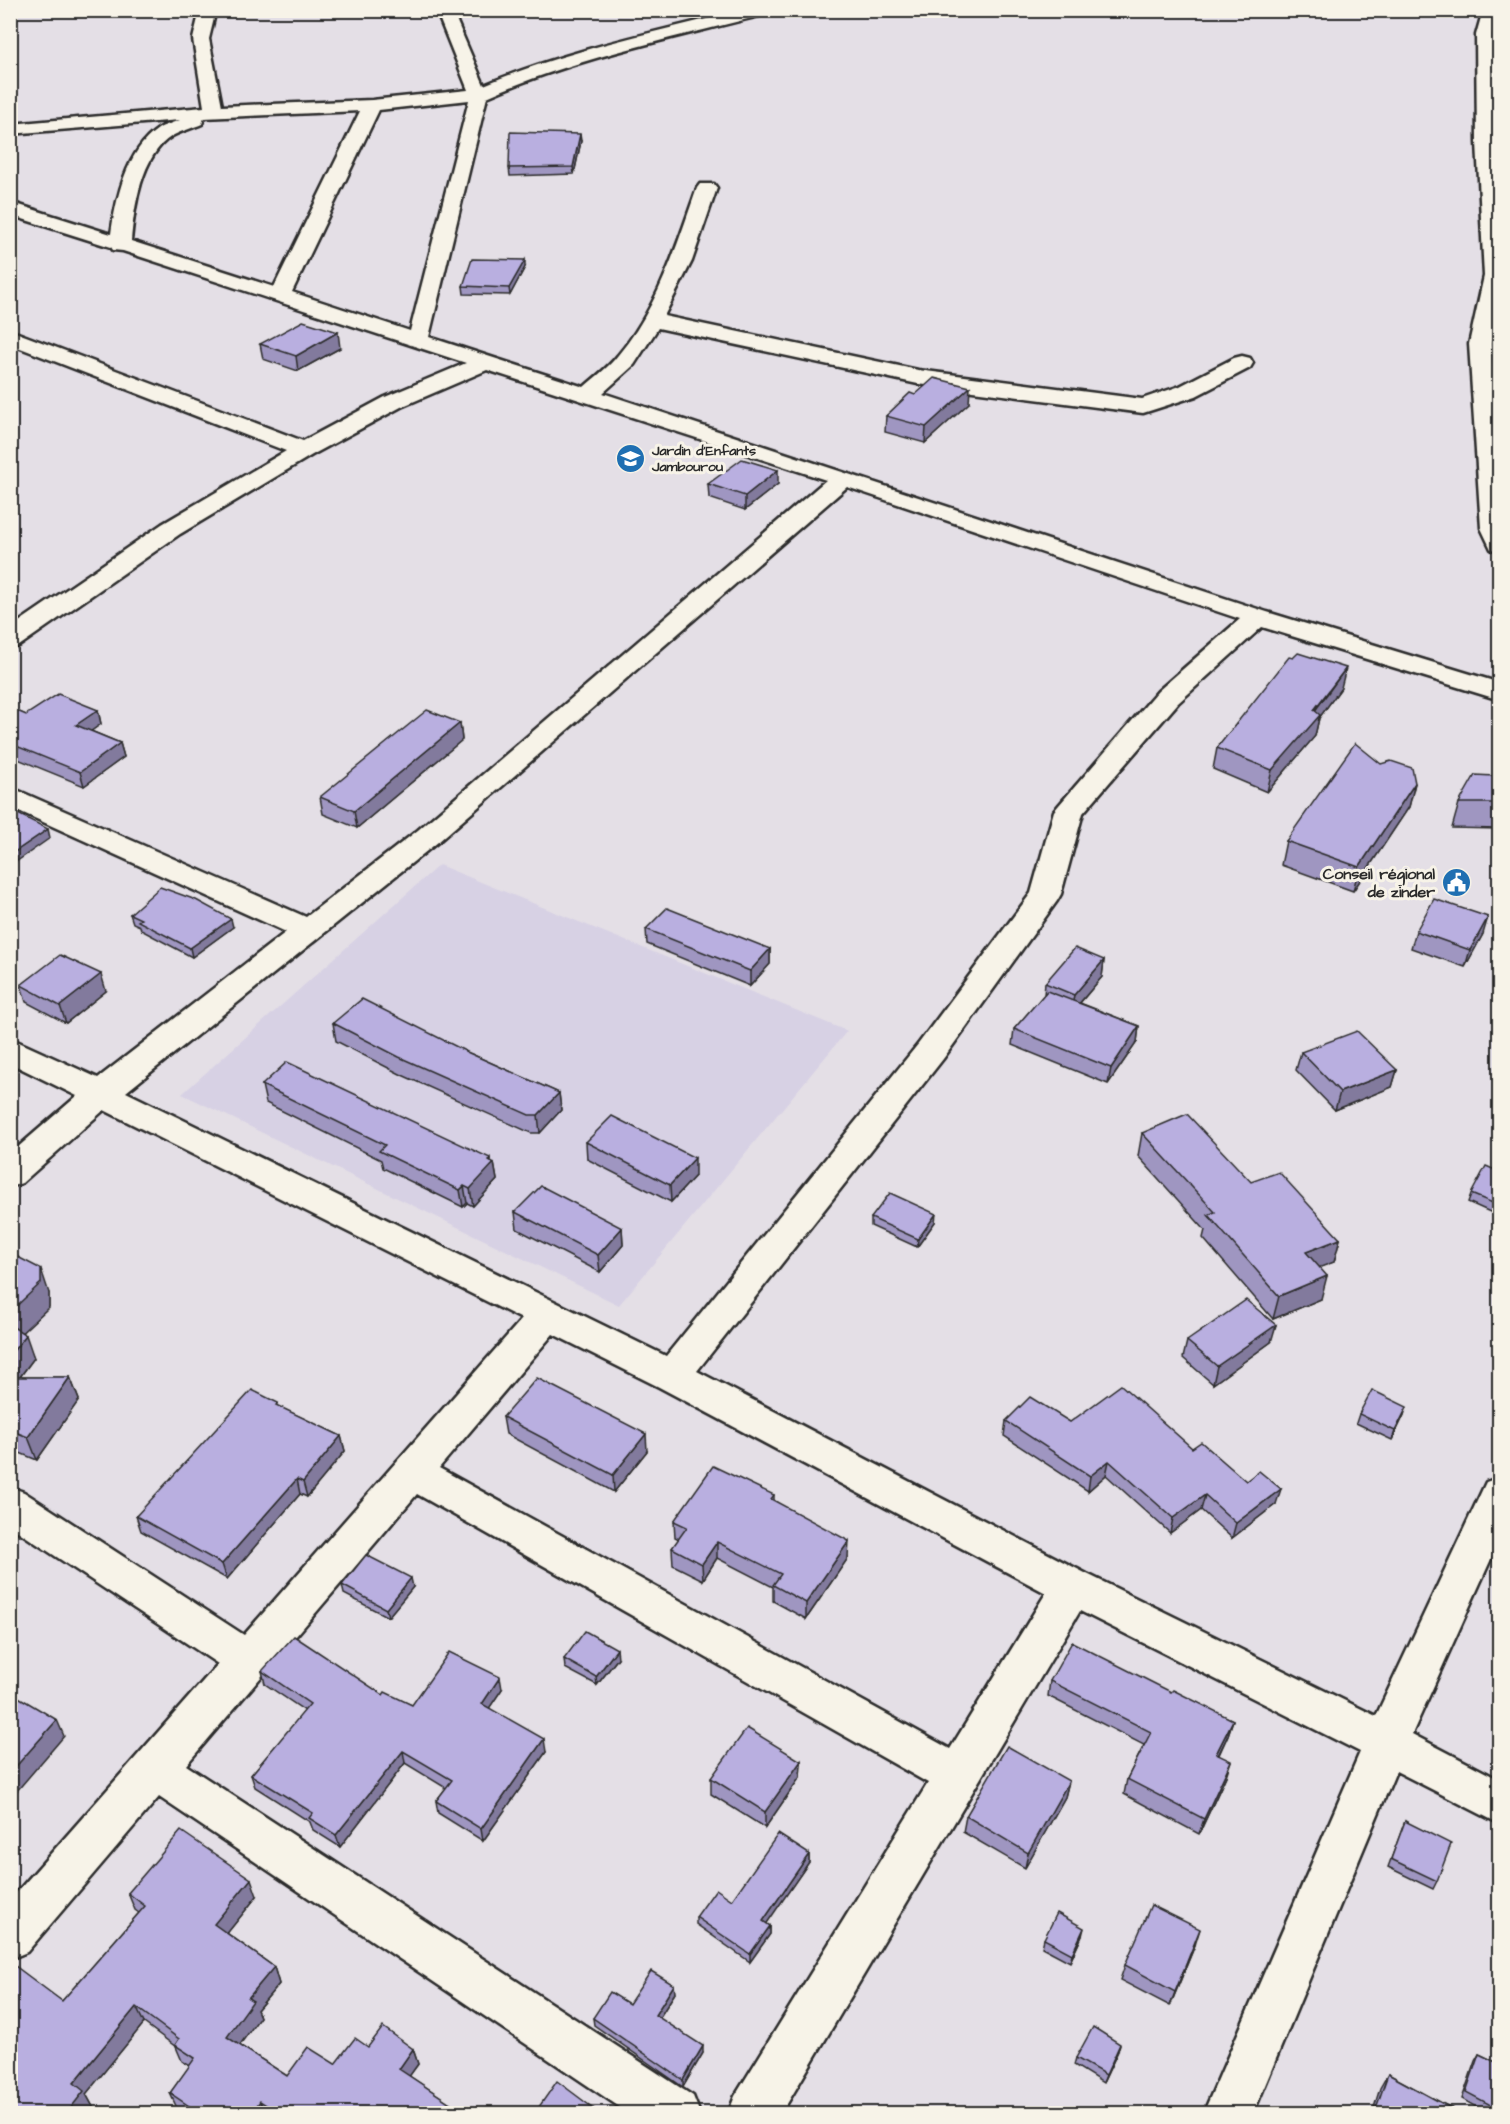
<svg xmlns="http://www.w3.org/2000/svg" width="1510" height="2124" font-family="'Architects Daughter',sans-serif">
  <style>
    .built { fill: #d7d1e4 }
    .lines { fill: none; stroke-linecap: round; stroke-linejoin: round }
    .minor-casing { stroke: #2b2b2b; stroke-width: 5 }
    .minor { fill: #f7f3e8; fill-rule: evenodd }
    .wall { fill: #9f96c1; stroke: #2b2b2b; stroke-width: 1.5 }
    .shaded-wall { fill: #827a9d; stroke: #2b2b2b; stroke-width: 1.5 }
    .building { fill: #b9afe0; stroke: #2b2b2b; stroke-width: 1.5 }
    .labels { text-anchor: middle; stroke-width: 6; stroke-linejoin: round; paint-order: stroke }
    .far-poi-label { font-size: 14px; font-weight: bold; fill: #2b2b2b; stroke: #f7f3e8; text-anchor: start }
    .poi-label { font-size: 16px; font-weight: bold; fill: #2b2b2b; stroke: #f7f3e8; text-anchor: end }
  </style>
  <rect width="100%" height="100%" fill="#e4dfe6"/>
  <filter id="ink" filterUnits="userSpaceOnUse"><feTurbulence type="fractalNoise" baseFrequency=".0167" numOctaves="2"/><feDisplacementMap in="SourceGraphic" scale="12" xChannelSelector="R" yChannelSelector="G"/><feConvolveMatrix kernelMatrix="1 2 1 2 8 2 1 2 1" color-interpolation-filters="sRGB"/></filter>
  <g filter="url(#ink)">
    <!-- built -->
    <polygon class="built" points="439,865 847,1031 619,1305 182,1094"/>
    <g class="lines">
      <defs>
        <g id="minor">
          <path d="M200 10H216L209 39 222 106 372 100 468 90 436 10H452L484 85C567 50 656 32 743 10H773L771 13C675 38 578 57 487 97L429 337 584 387C595 377 609 367 618 355 658 308 677 245 697 188L700 184H714L717 188 692 261 664 316 918 370 1142 399 1180 386 1234 358 1242 356 1250 358 1253 363 1250 368 1196 396 1143 413 918 384 658 328 634 365 603 393 1267 612 1500 683V700L1262 627 1178 703 1083 813 1061 894 1057 901 943 1059 697 1371 1087 1574 1376 1716 1486 1482 1500 1477V1539L1412 1734 1500 1780V1824L1396 1771 1253 2114H1203L1360 1752 1080 1611 781 2114H728L735 2096 928 1783 417 1494 186 1765 693 2096 700 2114H630L159 1797 27 1952 10 1959V1900L218 1664 10 1526V1487L24 1492 244 1635 522 1319 104 1110 22 1183 10 1187V1154L77 1096 10 1063V1038L98 1078 286 932 10 807V787L306 917 418 830 826 480 487 370 401 407 312 455 180 534 19 646 10 648V628L162 524 286 451 10 344V330L303 441 385 397 466 363 123 251 113 250 111 247 10 215V202L111 234C116 199 126 151 158 129 164 125 173 123 180 120L10 134V124L204 107 193 39ZM469 100 410 331 292 292 379 110ZM360 111 274 287 131 241C134 208 141 155 172 136 181 131 193 128 202 124L204 118ZM847 487 1240 619 1158 691 1059 805 1054 811 1031 893 919 1043 666 1356 126 1092 438 842ZM553 1334 659 1387 1046 1593 950 1749 439 1468Z"/>
          <polygon points="1483,10 1499,10 1492,35 1500,206 1500,300 1491,344 1500,455 1500,551 1491,549 1481,528 1469,344 1484,276 1477,142 1476,35"/>
        </g>
      </defs>
      <!-- minor casing -->
      <use href="#minor" class="minor-casing"/>
      <!-- minor -->
      <use href="#minor" class="minor"/>
    </g>
    <!-- wall -->
    <g class="wall">
      <polygon points="581,141 574,174 510,176 509,168"/>
      <polygon points="525,267 510,295 464,294 463,286"/>
      <polygon points="260,344 340,348 298,371 263,359"/>
      <polygon points="915,395 969,403 925,443 885,432 886,416"/>
      <polygon points="708,484 778,484 745,510 709,498"/>
      <polygon points="1341,688 1319,718 1315,736 1267,792 1213,769 1217,748"/>
      <polygon points="10,708 26,715 98,710 101,724 91,731 120,743 124,757 84,786 18,759 10,764"/>
      <polygon points="460,723 462,740 357,828 323,814 320,797"/>
      <polygon points="1381,764 1415,783 1409,807 1353,891 1281,865 1286,841"/>
      <polygon points="1500,787 1499,829 1452,828 1459,803"/>
      <polygon points="130,914 233,927 192,957 141,930 140,926 133,923"/>
      <polygon points="646,929 770,949 770,964 750,986 647,944"/>
      <polygon points="1416,931 1483,934 1465,967 1411,948"/>
      <polygon points="1104,960 1102,977 1080,1003 1139,1026 1137,1042 1108,1084 1012,1045 1014,1029 1044,995 1045,983"/>
      <polygon points="21,985 106,991 66,1023 26,1002"/>
      <polygon points="333,1023 469,1053 559,1093 561,1110 540,1133 531,1133 402,1075 336,1041"/>
      <polygon points="1301,1052 1397,1070 1392,1087 1335,1110 1296,1070"/>
      <polygon points="262,1085 491,1161 494,1163 497,1180 473,1206 467,1203 463,1207 383,1168 381,1160 266,1103"/>
      <polygon points="1142,1133 1251,1182 1340,1239 1334,1262 1319,1267 1321,1299 1273,1319 1203,1238 1205,1230 1138,1156"/>
      <polygon points="586,1142 695,1176 671,1202 587,1159"/>
      <polygon points="1500,1172 1500,1214 1499,1216 1468,1202 1471,1194"/>
      <polygon points="515,1212 622,1228 623,1245 600,1272 517,1229"/>
      <polygon points="871,1218 935,1222 917,1247 871,1226"/>
      <polygon points="10,1253 49,1293 49,1307 22,1332 34,1358 20,1377 70,1377 79,1400 37,1460 10,1449"/>
      <polygon points="1187,1341 1271,1342 1213,1384 1183,1358"/>
      <polygon points="279,1407 341,1436 345,1451 307,1497 300,1494 227,1579 141,1531 136,1516"/>
      <polygon points="1359,1414 1404,1415 1392,1440 1356,1423"/>
      <polygon points="503,1417 647,1451 614,1492 506,1434"/>
      <polygon points="1006,1421 1070,1422 1192,1448 1246,1481 1276,1504 1232,1538 1201,1510 1170,1533 1106,1475 1088,1491 1004,1436"/>
      <polygon points="774,1495 774,1500 848,1558 806,1619 773,1601 773,1587 717,1558 703,1580 673,1565 672,1548 679,1539 675,1537 674,1521"/>
      <polygon points="342,1585 413,1587 388,1617 344,1594"/>
      <polygon points="618,1658 597,1685 565,1668 564,1659"/>
      <polygon points="262,1671 383,1695 412,1705 502,1689 489,1708 546,1752 483,1841 438,1813 436,1801 446,1788 405,1763 340,1847 313,1830 310,1822 255,1787 251,1775 305,1711 265,1684"/>
      <polygon points="1050,1681 1171,1692 1233,1720 1228,1735 1219,1755 1226,1776 1199,1834 1124,1794 1127,1779 1144,1745 1048,1696"/>
      <polygon points="801,1761 800,1777 765,1828 711,1794 711,1778"/>
      <polygon points="1069,1781 1065,1797 1025,1868 963,1832 966,1816"/>
      <polygon points="1405,1821 1437,1881 1433,1889 1388,1867"/>
      <polygon points="809,1854 809,1862 766,1923 770,1926 770,1934 750,1962 696,1924 696,1917 732,1900"/>
      <polygon points="128,1893 257,1896 227,1933 274,1967 279,1984 257,2010 260,2017 239,2045 287,2076 335,2064 368,2047 413,2049 418,2064 409,2076 462,2111 462,2114 186,2114 177,2108 170,2093 190,2066 182,2061 176,2047 144,2023 86,2094 93,2107 87,2114 10,2114 12,2034 10,2033 10,1971 62,2001 139,1913 135,1910"/>
      <polygon points="1082,1936 1070,1962 1042,1947 1044,1939"/>
      <polygon points="1195,1945 1170,2006 1120,1980 1125,1965"/>
      <polygon points="674,1985 675,1993 659,2018 703,2053 683,2087 594,2025 593,2018"/>
      <polygon points="1118,2051 1103,2083 1074,2065 1076,2058"/>
      <polygon points="1479,2054 1500,2064 1500,2114 1488,2114 1462,2099 1475,2061"/>
      <polygon points="1388,2074 1462,2114 1372,2114 1380,2088"/>
    </g>
    <!-- shaded-wall -->
    <g class="shaded-wall">
      <polygon points="580,134 581,141 574,174 573,167"/>
      <polygon points="525,260 525,267 510,295 509,288"/>
      <polygon points="338,332 340,348 298,371 296,356"/>
      <polygon points="970,387 969,403 925,443 926,427"/>
      <polygon points="778,470 778,484 745,510 745,496"/>
      <polygon points="1346,668 1341,688 1319,718 1315,736 1267,792 1272,770"/>
      <polygon points="98,710 101,724 80,739 76,725"/>
      <polygon points="460,723 462,740 357,828 354,811"/>
      <polygon points="120,743 124,757 84,786 80,772"/>
      <polygon points="14,745 18,759 10,764 10,747"/>
      <polygon points="1415,783 1409,807 1353,891 1359,867"/>
      <polygon points="48,829 50,838 10,866 10,855"/>
      <polygon points="1488,917 1483,934 1465,967 1470,950"/>
      <polygon points="231,919 233,927 192,957 190,948"/>
      <polygon points="770,949 770,964 750,986 750,971"/>
      <polygon points="1104,960 1102,977 1071,1013 1074,995"/>
      <polygon points="101,974 106,991 66,1023 60,1006"/>
      <polygon points="1139,1026 1137,1042 1108,1084 1111,1068"/>
      <polygon points="1397,1070 1392,1087 1335,1110 1340,1092"/>
      <polygon points="559,1093 561,1110 540,1133 538,1115"/>
      <polygon points="490,1158 491,1166 494,1163 497,1180 473,1206 470,1189"/>
      <polygon points="695,1158 695,1176 671,1202 670,1185"/>
      <polygon points="464,1186 467,1203 463,1207 460,1190"/>
      <polygon points="936,1214 935,1222 917,1247 918,1239"/>
      <polygon points="622,1228 623,1245 600,1272 598,1255"/>
      <polygon points="1340,1239 1334,1262 1300,1275 1306,1252"/>
      <polygon points="41,1269 49,1293 49,1307 11,1343 10,1312"/>
      <polygon points="1327,1276 1321,1299 1273,1319 1279,1296"/>
      <polygon points="1276,1325 1271,1342 1213,1384 1217,1366"/>
      <polygon points="26,1335 34,1358 10,1390 10,1355"/>
      <polygon points="70,1377 79,1400 37,1460 28,1437"/>
      <polygon points="1407,1407 1404,1415 1392,1440 1395,1431"/>
      <polygon points="646,1434 647,1451 614,1492 613,1475"/>
      <polygon points="341,1436 345,1451 307,1497 303,1482"/>
      <polygon points="1109,1461 1106,1475 1088,1491 1090,1476"/>
      <polygon points="297,1479 300,1494 227,1579 222,1564"/>
      <polygon points="1281,1489 1276,1504 1232,1538 1236,1523"/>
      <polygon points="1205,1495 1201,1510 1170,1533 1173,1518"/>
      <polygon points="849,1541 848,1558 806,1619 806,1603"/>
      <polygon points="717,1542 717,1558 703,1580 702,1564"/>
      <polygon points="411,1578 413,1587 388,1617 386,1609"/>
      <polygon points="617,1649 618,1658 597,1685 596,1677"/>
      <polygon points="500,1677 502,1689 484,1716 482,1704"/>
      <polygon points="57,1720 64,1736 10,1799 10,1773"/>
      <polygon points="1233,1720 1228,1735 1212,1768 1216,1754"/>
      <polygon points="544,1739 546,1752 483,1841 481,1829"/>
      <polygon points="403,1751 405,1763 340,1847 336,1835"/>
      <polygon points="801,1761 800,1777 765,1828 765,1812"/>
      <polygon points="1231,1761 1226,1776 1199,1834 1204,1819"/>
      <polygon points="1069,1781 1065,1797 1025,1868 1028,1853"/>
      <polygon points="809,1854 809,1862 763,1929 763,1921"/>
      <polygon points="251,1879 257,1896 221,1941 214,1924"/>
      <polygon points="770,1926 770,1934 750,1962 750,1954"/>
      <polygon points="1084,1928 1082,1936 1070,1962 1072,1954"/>
      <polygon points="1200,1929 1195,1945 1170,2006 1175,1992"/>
      <polygon points="274,1967 279,1984 257,2010 260,2017 234,2053 227,2037 248,1998"/>
      <polygon points="674,1985 675,1993 656,2023 655,2015"/>
      <polygon points="136,2007 144,2023 86,2094 93,2107 87,2114 66,2114 74,2083"/>
      <polygon points="1120,2044 1118,2051 1103,2083 1106,2075"/>
      <polygon points="703,2046 703,2053 683,2087 683,2080"/>
      <polygon points="413,2049 418,2064 403,2085 399,2069"/>
      <polygon points="260,2101 265,2114 251,2114"/>
    </g>
    <!-- building -->
    <g class="building">
      <polygon points="510,132 580,134 573,167 509,168"/>
      <polygon points="472,259 525,260 509,288 463,286"/>
      <polygon points="303,321 338,332 296,356 260,344"/>
      <polygon points="934,378 970,387 926,427 886,416 910,393 915,395"/>
      <polygon points="742,459 778,470 745,496 708,484"/>
      <polygon points="1298,653 1346,668 1314,710 1320,715 1272,770 1217,748 1289,657 1293,658"/>
      <polygon points="58,694 98,710 76,725 120,743 80,772 14,745 10,747 10,708 26,715"/>
      <polygon points="427,710 460,723 354,811 320,797"/>
      <polygon points="1355,743 1381,764 1391,761 1412,768 1415,783 1359,867 1286,841"/>
      <polygon points="1475,775 1494,776 1500,787 1500,803 1459,803"/>
      <polygon points="16,813 48,829 10,855 10,816"/>
      <polygon points="160,887 196,900 231,919 190,948 138,921 141,919 130,914"/>
      <polygon points="1434,899 1488,917 1470,950 1416,931"/>
      <polygon points="667,908 770,949 750,971 646,929"/>
      <polygon points="1075,948 1104,960 1074,995 1045,983"/>
      <polygon points="60,955 101,974 60,1006 21,985"/>
      <polygon points="1047,991 1139,1026 1111,1068 1014,1029"/>
      <polygon points="362,999 469,1053 559,1093 538,1115 529,1115 399,1057 333,1023"/>
      <polygon points="1357,1031 1397,1070 1340,1092 1301,1052"/>
      <polygon points="287,1062 490,1158 489,1160 494,1163 470,1189 464,1186 460,1190 379,1151 385,1145 262,1085"/>
      <polygon points="1187,1114 1251,1182 1279,1172 1340,1239 1306,1252 1327,1276 1279,1296 1208,1215 1215,1212 1142,1133"/>
      <polygon points="612,1116 695,1158 670,1185 586,1142"/>
      <polygon points="1486,1166 1500,1172 1500,1206 1471,1194"/>
      <polygon points="541,1186 622,1228 598,1255 515,1212"/>
      <polygon points="890,1193 936,1214 918,1239 871,1218"/>
      <polygon points="10,1253 41,1269 41,1283 10,1312"/>
      <polygon points="1246,1300 1276,1325 1217,1366 1187,1341"/>
      <polygon points="10,1325 26,1335 10,1355"/>
      <polygon points="10,1377 70,1377 28,1437 10,1430"/>
      <polygon points="537,1378 646,1434 613,1475 503,1417"/>
      <polygon points="1121,1385 1192,1448 1201,1442 1246,1481 1259,1471 1281,1489 1236,1523 1205,1495 1173,1518 1109,1461 1090,1476 1006,1421 1030,1397 1070,1422"/>
      <polygon points="252,1390 278,1403 276,1405 341,1436 303,1482 297,1479 222,1564 136,1516"/>
      <polygon points="1372,1390 1407,1407 1395,1431 1359,1414"/>
      <polygon points="713,1466 774,1495 771,1499 849,1541 806,1603 773,1585 781,1574 717,1542 702,1564 672,1548 687,1527 674,1521"/>
      <polygon points="366,1555 411,1578 386,1609 342,1585"/>
      <polygon points="585,1631 617,1649 596,1677 564,1659"/>
      <polygon points="294,1636 383,1695 385,1692 412,1705 449,1652 500,1677 482,1704 544,1739 481,1829 436,1801 452,1780 403,1751 336,1835 309,1818 313,1813 251,1775 310,1704 262,1671"/>
      <polygon points="1072,1642 1171,1692 1173,1690 1233,1720 1216,1754 1231,1761 1204,1819 1127,1779 1151,1732 1050,1681"/>
      <polygon points="10,1692 57,1720 10,1773"/>
      <polygon points="747,1728 801,1761 765,1812 711,1778"/>
      <polygon points="1007,1746 1069,1781 1028,1853 966,1816"/>
      <polygon points="1405,1821 1451,1844 1437,1881 1391,1859"/>
      <polygon points="181,1831 251,1879 214,1924 274,1967 248,1998 253,2001 227,2037 287,2076 308,2047 335,2064 355,2038 368,2047 383,2027 413,2049 399,2069 462,2111 460,2114 280,2114 260,2101 251,2114 201,2114 170,2093 195,2058 175,2045 179,2039 136,2007 74,2083 84,2091 66,2114 10,2114 10,2036 17,2029 10,2024 10,1971 15,1966 62,2001 145,1906 128,1893"/>
      <polygon points="778,1834 809,1854 763,1921 770,1926 750,1954 696,1917 716,1889 732,1900"/>
      <polygon points="1151,1905 1200,1929 1175,1992 1125,1965"/>
      <polygon points="1057,1913 1084,1928 1072,1954 1044,1939"/>
      <polygon points="651,1971 674,1985 655,2015 703,2046 683,2080 593,2018 610,1992 629,2004"/>
      <polygon points="1093,2027 1120,2044 1106,2075 1076,2058"/>
      <polygon points="1479,2054 1500,2064 1500,2110 1466,2092"/>
      <polygon points="1388,2074 1462,2114 1374,2114"/>
      <polygon points="557,2081 601,2114 534,2114"/>
    </g>
  </g>
  <!-- icons -->
  <defs>
    <symbol id="school-disc" viewBox="-11 -11 22 22"><circle r="9.5" fill="#1f6fb2" stroke="#f7f3e8"/><path d="M0-5L7-2L0 1L-7-2ZM-4 1L0 2.5L4 1V4Q0 6-4 4Z" fill="#fff"/></symbol>
    <symbol id="civic-disc" viewBox="-11 -11 22 22"><circle r="9.5" fill="#1f6fb2" stroke="#f7f3e8"/><path d="M-.6-6.5H3V-4.5H.6V-3L4-1V1h2V6H-6V1h2V-1L-.6-3ZM-1.2 2.5V6h2.4V2.5Z" fill="#fff"/></symbol>
  </defs>
  <g fill-rule="evenodd">
    <use href="#school-disc" x="614" y="442" width="33" height="33"/>
    <use href="#civic-disc" x="1440" y="866" width="33" height="33"/>
  </g>
  <g class="labels">
    <!-- far-poi labels -->
    <g class="far-poi-label">
      <text x="652" y="455">Jardin d'Enfants<tspan x="652" dy="16">Jambourou</tspan></text>
    </g>
    <!-- poi labels -->
    <g class="poi-label">
      <text x="1435" y="879">Conseil régional<tspan x="1435" dy="18">de zinder</tspan></text>
    </g>
  </g>
  <!-- margin -->
  <rect width="1510" height="2124" fill="none" stroke="#f7f3e8" stroke-width="36"/>
  <rect x="18" y="18" width="1474" height="2088" fill="none" stroke="#2b2b2b" stroke-width="2" filter="url(#ink)"/>
</svg>
